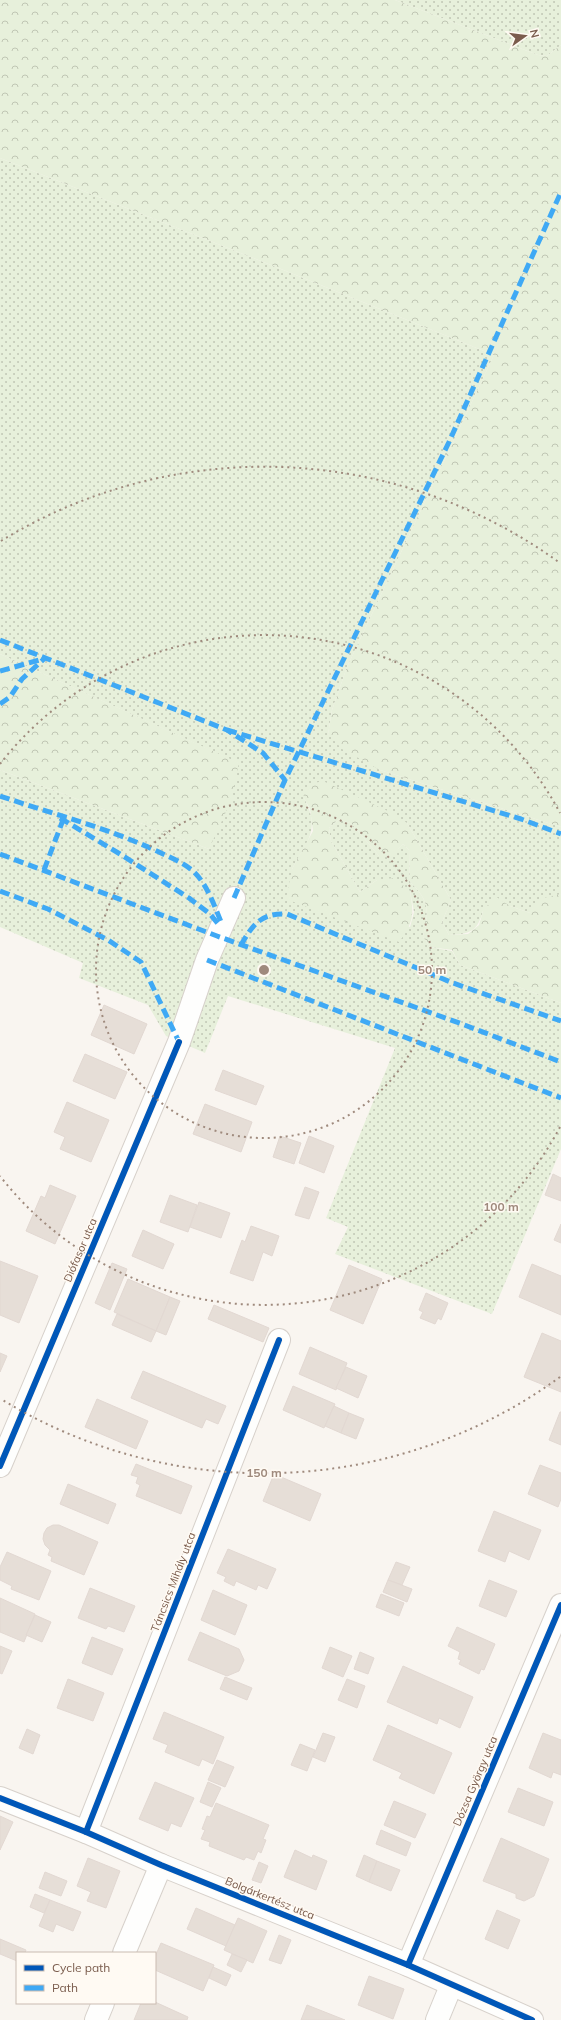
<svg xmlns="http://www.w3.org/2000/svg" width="561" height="2020" font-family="Mulish,sans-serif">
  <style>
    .grass { fill: url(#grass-dots) }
    .forest { fill: url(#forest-crowns) }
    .building { fill: #e6ded7; stroke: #e2d8d2 }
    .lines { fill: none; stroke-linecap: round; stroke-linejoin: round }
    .minor-casing { stroke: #d7d1cb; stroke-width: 24 }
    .minor { stroke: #fefefd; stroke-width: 22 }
    .quiet { stroke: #3fa9f5; stroke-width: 5; stroke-dasharray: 10 5; stroke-linecap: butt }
    .cycleway-casing { stroke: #fffaf3; stroke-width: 8 }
    .cycleway { stroke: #0057b8; stroke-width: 6 }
    .ring { fill: none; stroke: #9f8a7d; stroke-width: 2; stroke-dasharray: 2 4 }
    .labels { text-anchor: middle; stroke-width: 3; stroke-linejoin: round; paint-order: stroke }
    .street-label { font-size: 11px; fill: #7a5c4d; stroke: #fffaf3 }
    .centre { fill: #9f8a7d; stroke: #fffaf3; stroke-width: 2 }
    .ring-label { font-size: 12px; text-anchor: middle; font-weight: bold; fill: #9f8a7d; stroke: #fffaf3; stroke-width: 3; stroke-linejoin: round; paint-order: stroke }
  </style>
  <defs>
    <pattern id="grass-dots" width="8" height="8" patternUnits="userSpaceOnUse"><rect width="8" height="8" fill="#e7f0db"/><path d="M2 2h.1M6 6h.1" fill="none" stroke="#c0c6b4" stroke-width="1.8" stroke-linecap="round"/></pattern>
    <pattern id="forest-crowns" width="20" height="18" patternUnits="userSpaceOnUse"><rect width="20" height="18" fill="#e7f0db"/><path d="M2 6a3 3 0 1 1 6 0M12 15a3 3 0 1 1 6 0" fill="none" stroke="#c0c6b4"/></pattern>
  </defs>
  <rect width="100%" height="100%" fill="#f9f5f0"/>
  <!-- grass -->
  <g class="grass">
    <polygon points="395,0 561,0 561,45 547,56 538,55"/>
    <path d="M0 158 276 267 494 355 347 667 332 710 328 734 380 770 561 827V894L530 913 510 906 483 911C477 932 470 934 449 935L442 922 451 900 407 823 304 798C321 830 307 841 292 869L410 927 414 912 410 891 377 880 360 892 331 841 329 828 339 819 352 824 379 856 398 849 403 844 409 850 410 882C430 901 429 911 423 937L430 947 452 951 460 965 561 1003V1149L492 1314 335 1254 348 1227 326 1218 395 1048 228 996 205 1053 166 1036 148 1005 79 978 83 963 0 927V770L209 849 238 763 0 654Z"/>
  </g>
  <!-- forest -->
  <g class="forest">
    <polygon points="0,0 395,0 538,55 547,56 561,45 561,827 380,770 342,749 328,734 332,710 347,667 494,355 276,267 0,158"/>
    <polygon points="0,654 239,763 230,803 209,849 0,770"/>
    <path d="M323 781 390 812 407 823 451 900 442 922 449 935 468 934 479 925 483 911 495 896 510 906 530 913 539 899 561 894V1003L460 965 452 950 430 947 423 937C429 911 430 901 410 882L409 850 403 844 391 857 379 856 352 824 339 819 329 828 331 841 360 892 377 880 394 878 410 891C414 915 414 922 399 942L286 899 292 869 313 831 310 809 304 798 303 790 310 784Z"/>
  </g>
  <!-- building -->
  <g class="building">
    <polygon points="104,1005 147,1024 134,1054 91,1035"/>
    <polygon points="85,1054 127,1072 115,1099 73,1081"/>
    <polygon points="223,1070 264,1086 256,1105 215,1090"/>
    <polygon points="67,1102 109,1120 91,1162 60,1149 65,1137 54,1132"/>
    <polygon points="205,1104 252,1122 241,1152 193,1134"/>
    <polygon points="280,1136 301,1143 294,1164 273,1157"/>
    <polygon points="309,1136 334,1146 324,1173 299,1163"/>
    <polygon points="553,1174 561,1178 561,1201 545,1195"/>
    <polygon points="50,1185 76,1196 55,1244 26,1231 41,1196 45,1198"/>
    <polygon points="305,1187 319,1192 309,1219 295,1215"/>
    <polygon points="170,1195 197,1205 188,1232 160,1222"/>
    <polygon points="199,1202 230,1213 221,1238 190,1227"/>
    <polygon points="561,1224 561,1243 554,1240"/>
    <polygon points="251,1226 279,1236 272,1256 263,1252 253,1281 230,1273 242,1240 245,1242"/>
    <polygon points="143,1230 174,1244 163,1269 132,1256"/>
    <polygon points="0,1261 38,1276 19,1323 0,1315"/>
    <polygon points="112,1263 127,1269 110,1310 95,1303"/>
    <polygon points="532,1264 561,1276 561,1315 519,1297"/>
    <polygon points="349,1265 382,1279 363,1324 330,1310"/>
    <polygon points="128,1279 170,1297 156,1331 114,1312"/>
    <polygon points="426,1293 448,1303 441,1320 438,1318 435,1324 420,1318 423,1312 419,1310"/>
    <polygon points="170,1297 180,1301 166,1335 156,1331"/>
    <polygon points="214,1305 269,1328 263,1342 208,1319"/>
    <polygon points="117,1314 156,1331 151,1342 112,1325"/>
    <polygon points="542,1333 561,1341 561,1392 524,1377"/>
    <polygon points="310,1347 347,1363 336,1390 299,1374"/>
    <polygon points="0,1353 7,1356 0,1372"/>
    <polygon points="346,1367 367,1376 358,1398 336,1388"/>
    <polygon points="143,1371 226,1406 218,1424 206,1419 202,1428 131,1398"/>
    <polygon points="293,1386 335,1404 324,1428 283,1410"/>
    <polygon points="97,1399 148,1421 136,1449 85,1427"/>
    <polygon points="334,1406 349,1413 341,1433 325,1426"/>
    <polygon points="560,1412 561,1412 561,1445 549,1440"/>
    <polygon points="349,1413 364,1419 356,1439 341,1433"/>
    <polygon points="136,1464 192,1486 181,1514 136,1496 140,1485 136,1483 138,1477 131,1475"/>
    <polygon points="540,1465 561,1473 561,1499 558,1507 528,1494"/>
    <polygon points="274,1474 321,1494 310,1521 263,1501"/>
    <polygon points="68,1484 116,1504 108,1524 60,1504"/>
    <polygon points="494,1511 541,1530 529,1560 509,1551 505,1562 478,1551"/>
    <polygon points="53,1525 59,1525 98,1542 84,1575 51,1561 52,1557 48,1555 50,1550 45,1545 43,1539 44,1533 47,1528"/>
    <polygon points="228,1549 276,1569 267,1589 258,1585 256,1590 236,1581 234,1586 224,1581 226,1577 217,1573"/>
    <polygon points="7,1552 51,1571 39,1600 11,1589 12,1586 0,1580 0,1567"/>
    <polygon points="396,1562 410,1567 402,1585 388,1580"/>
    <polygon points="388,1580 412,1589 407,1602 383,1592"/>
    <polygon points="489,1580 517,1591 506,1617 479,1606"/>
    <polygon points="90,1588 135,1606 124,1632 108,1626 106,1629 78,1618"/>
    <polygon points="213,1590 247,1605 235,1635 201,1620"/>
    <polygon points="381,1594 404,1603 399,1616 376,1607"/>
    <polygon points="0,1598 35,1614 24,1642 0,1632"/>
    <polygon points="35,1615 51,1622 42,1642 26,1635"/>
    <polygon points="457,1627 495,1644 484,1670 481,1669 479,1674 459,1664 461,1660 458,1659 460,1652 448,1646"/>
    <polygon points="200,1632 239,1649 244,1660 239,1671 227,1676 188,1660"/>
    <polygon points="92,1637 123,1649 112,1675 82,1663"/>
    <polygon points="0,1646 12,1651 2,1674 0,1673"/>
    <polygon points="330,1647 352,1656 343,1677 322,1668"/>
    <polygon points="360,1652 374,1658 368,1674 354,1669"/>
    <polygon points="403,1666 473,1697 460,1728 439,1718 437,1724 387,1702"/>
    <polygon points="225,1677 252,1688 247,1700 220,1689"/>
    <polygon points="68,1679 104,1693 93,1721 57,1708"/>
    <polygon points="347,1679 365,1686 357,1708 338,1700"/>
    <polygon points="164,1712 224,1737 213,1764 202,1759 199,1766 165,1752 168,1745 153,1739"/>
    <polygon points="388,1725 452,1753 434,1794 399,1778 402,1773 373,1760"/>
    <polygon points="27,1729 40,1735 33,1754 19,1748"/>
    <polygon points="323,1733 335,1737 325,1762 313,1757"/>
    <polygon points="543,1733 561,1740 561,1775 553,1772 551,1778 529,1768"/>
    <polygon points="300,1744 315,1750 307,1771 291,1765"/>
    <polygon points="217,1760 234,1767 225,1787 208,1780"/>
    <polygon points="155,1782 194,1798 181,1827 171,1823 168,1831 139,1819"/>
    <polygon points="208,1782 221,1788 212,1807 200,1802"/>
    <polygon points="518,1788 553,1802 544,1826 508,1812"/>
    <polygon points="394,1801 426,1814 415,1838 384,1825"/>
    <polygon points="216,1803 269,1825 263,1839 266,1840 261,1853 258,1851 254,1860 246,1857 244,1860 209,1846 210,1842 201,1839 205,1830 202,1829 207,1816 210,1817"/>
    <polygon points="0,1816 13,1822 0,1850"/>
    <polygon points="381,1830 411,1843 406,1856 376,1844"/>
    <polygon points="501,1838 549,1859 534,1896 524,1901 516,1898 516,1894 483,1881"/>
    <polygon points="295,1850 312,1858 313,1855 327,1861 316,1890 284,1877"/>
    <polygon points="364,1855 377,1861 369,1882 356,1876"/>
    <polygon points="88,1858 120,1871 106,1908 87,1901 91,1892 77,1886"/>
    <polygon points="377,1861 400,1870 391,1891 369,1882"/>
    <polygon points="259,1862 268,1866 261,1883 252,1880"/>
    <polygon points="45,1872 67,1881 61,1896 39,1888"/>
    <polygon points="35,1894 50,1900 44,1913 30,1907"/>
    <polygon points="50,1900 81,1912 73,1931 56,1924 53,1932 39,1926"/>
    <polygon points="196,1908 235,1925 226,1946 187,1929"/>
    <polygon points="497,1910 520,1920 508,1949 485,1939"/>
    <polygon points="238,1918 267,1931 253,1963 224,1950"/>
    <polygon points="279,1935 291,1940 281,1964 269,1960"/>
    <polygon points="0,1939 26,1950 25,1953 17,1953 17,1961 0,1954"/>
    <polygon points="161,1943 214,1965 203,1991 155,1970 155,1957"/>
    <polygon points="232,1954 247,1960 241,1972 227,1965"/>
    <polygon points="213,1967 231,1975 226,1986 209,1978"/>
    <polygon points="369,1976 404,1989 393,2019 358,2005"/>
    <polygon points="155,2002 188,2017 187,2020 134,2020 141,2003"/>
    <polygon points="307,2005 345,2020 301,2020"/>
  </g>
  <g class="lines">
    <defs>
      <g id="minor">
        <polyline points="0,1466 179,1042 207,960 234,898"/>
        <polyline points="0,1798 86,1832 161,1865 408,1965 532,2020"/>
        <polyline points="86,1832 279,1340"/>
        <polyline points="124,1953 161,1865"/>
        <polyline points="408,1965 561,1605"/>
        <polyline points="96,2020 103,2003"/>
        <polyline points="437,2020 451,1986"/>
      </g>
    </defs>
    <!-- minor casing -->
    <use href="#minor" class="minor-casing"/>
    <!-- minor -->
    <use href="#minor" class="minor"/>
    <!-- quiet -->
    <g class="quiet">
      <polyline points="0,640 227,730 263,753 285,780"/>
      <polyline points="0,671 43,659"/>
      <polyline points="0,704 10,697 22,679 45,658"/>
      <polyline points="227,730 521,819 561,834"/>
      <path d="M0 796C53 814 108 828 159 852 171 858 185 863 195 873 208 886 215 908 222 924"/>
      <polyline points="60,818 120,854 189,898 210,914 220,926"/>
      <polyline points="0,854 217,936 462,1024 561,1062"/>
      <polyline points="44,870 63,820"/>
      <polyline points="0,891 48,909 108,940 141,962 179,1042"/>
      <polyline points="234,898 285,780 449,442 561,192"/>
      <path d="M241 945C253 924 261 913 287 914L453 983 561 1021"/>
      <polyline points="207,960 561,1098"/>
    </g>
    <defs>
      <g id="cycleway">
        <polyline points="0,1466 179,1042"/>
        <polyline points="0,1798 86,1832 161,1865 408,1965 532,2020"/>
        <polyline points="86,1832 279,1340"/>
        <polyline points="408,1965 561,1605"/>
      </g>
    </defs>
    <!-- cycleway casing -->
    <use href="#cycleway" class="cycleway-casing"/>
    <!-- cycleway -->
    <use href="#cycleway" class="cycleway"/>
  </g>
  <!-- distance rings -->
  <g class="ring">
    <circle cx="264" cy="970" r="168"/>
    <path d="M560 1127A335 335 0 0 1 0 1176M0 764A335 335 0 0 1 560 813"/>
    <path d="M560 1377A503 503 0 0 1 1 1399M1 541A503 503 0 0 1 560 563"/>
  </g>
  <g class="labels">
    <!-- street labels -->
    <g class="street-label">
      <text transform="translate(80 1250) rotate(-67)" y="4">Diófasor utca</text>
      <text transform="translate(173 1582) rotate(-69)" y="4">Táncsics Mihály utca</text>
      <text transform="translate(475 1781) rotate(-67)" y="4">Dózsa György utca</text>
      <text transform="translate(270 1898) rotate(22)" y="4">Bolgárkertész utca</text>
    </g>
  </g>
  <circle cx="264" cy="970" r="6" class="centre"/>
  <g class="ring-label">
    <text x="432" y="974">50 m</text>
    <text x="501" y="1211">100 m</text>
    <text x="264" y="1477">150 m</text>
  </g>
  <!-- legend -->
  <rect x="16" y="1952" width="140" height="52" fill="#fffaf3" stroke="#cabbb1"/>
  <rect x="24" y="1965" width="20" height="6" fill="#0057b8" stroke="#cabbb1"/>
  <text x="52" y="1972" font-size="12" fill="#7a5c4d">Cycle path</text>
  <rect x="24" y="1985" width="20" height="6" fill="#3fa9f5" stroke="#cabbb1"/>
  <text x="52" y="1992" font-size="12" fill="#7a5c4d">Path</text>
  <!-- north arrow -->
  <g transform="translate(525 36) rotate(76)" stroke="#fffaf3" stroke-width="3" paint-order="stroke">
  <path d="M0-3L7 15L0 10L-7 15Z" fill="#7a5c4d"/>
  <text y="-6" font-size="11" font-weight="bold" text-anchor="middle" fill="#7a5c4d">N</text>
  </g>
</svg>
